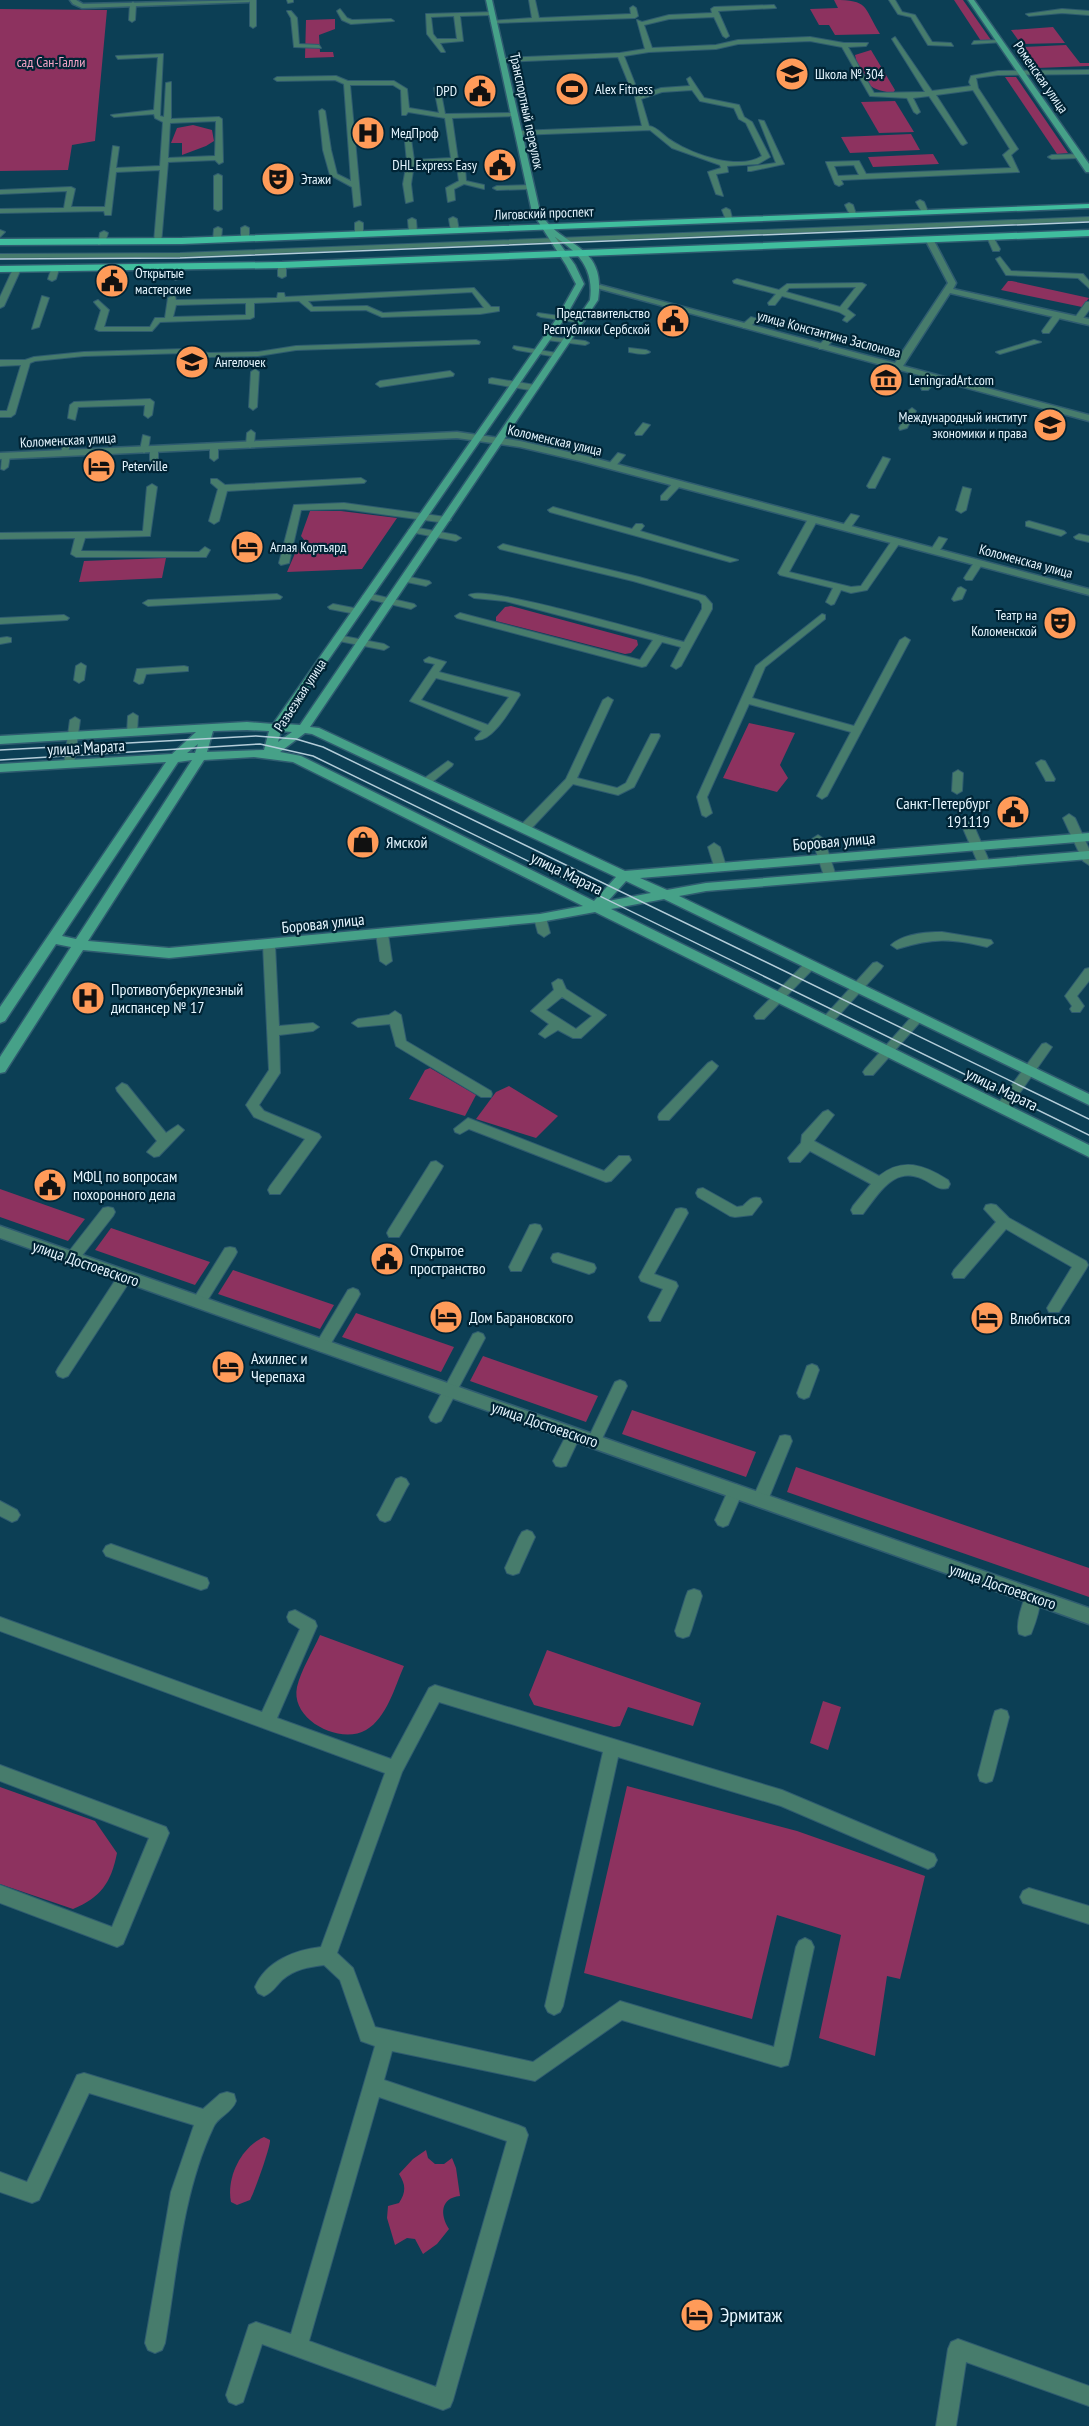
<svg xmlns="http://www.w3.org/2000/svg" width="1089" height="2426" font-family="'PT Sans Narrow',sans-serif">
  <style>
    .green { fill: #8d325f }
    .lines { fill: none; stroke-linecap: round; stroke-linejoin: round }
    .lane-casing { stroke: #2f5c70; stroke-width: 2 }
    .street-casing { stroke: #2f5c70; stroke-width: 3 }
    .secondary-casing { stroke: #2f5c70; stroke-width: 3 }
    .primary-casing { stroke: #2f5c70; stroke-width: 3 }
    .lane { fill: #477c6c; fill-rule: evenodd }
    .street { fill: #477c6c; fill-rule: evenodd }
    .secondary { fill: #46a188; fill-rule: evenodd }
    .primary { fill: #40be9e; fill-rule: evenodd }
    .tram { stroke: #b4cdd9; stroke-width: 1.5 }
    .labels { text-anchor: middle; stroke-width: 4.5; stroke-linejoin: round; paint-order: stroke }
    .far-park-label { font-size: 14px; fill: #f4a4c6; stroke: #002435 }
    .far-poi-label { font-size: 14px; fill: #e5f6ff; stroke: #002435; text-anchor: start }
    .far-street-label { font-size: 14px; fill: #e5f6ff; stroke: #002435 }
    .street-label { font-size: 16px; fill: #e5f6ff; stroke: #002435 }
    .poi-label { font-size: 16px; fill: #e5f6ff; stroke: #002435; text-anchor: start }
    .near-poi-label { font-size: 20px; fill: #e5f6ff; stroke: #002435; text-anchor: start }
  </style>
  <rect width="100%" height="100%" fill="#0c3f55"/>
  <!-- green -->
  <g class="green">
    <path d="M834 0C869 0 863 6 880 34L835 35 829 25H819L810 9 838 8Z"/>
    <polygon points="954,0 963,0 991,40 981,41"/>
    <polygon points="0,9 107,10 95,141 72,145 68,170 0,171"/>
    <polygon points="335,19 335,29 319,35 320,52 333,52 334,57 305,58 306,20"/>
    <polygon points="1053,27 1065,43 1021,44 1011,30"/>
    <polygon points="1066,45 1080,63 1089,63 1089,66 1037,68 1023,47"/>
    <path d="M871 50 895 90 893 93C865 89 861 80 855 55Z"/>
    <polygon points="1005,77 1016,77 1068,153 1057,154"/>
    <polygon points="895,101 914,132 879,133 861,102"/>
    <polygon points="193,125 212,130 214,141 206,146 182,155 182,143 171,143 177,128"/>
    <polygon points="911,134 920,150 850,153 841,137"/>
    <polygon points="933,154 939,164 873,167 868,157"/>
    <polygon points="1008,281 1012,281 1089,298 1082,307 1001,290"/>
    <polygon points="310,511 341,511 397,518 362,569 287,572 296,551 304,545 305,541 301,536"/>
    <polygon points="166,558 162,578 79,582 84,561"/>
    <polygon points="511,606 637,640 638,645 631,653 625,654 496,621 496,617 505,607"/>
    <polygon points="749,723 795,733 780,765 788,778 777,792 723,778"/>
    <polygon points="430,1068 476,1095 465,1116 409,1099 425,1070"/>
    <polygon points="509,1086 558,1116 536,1138 476,1119 496,1092"/>
    <polygon points="0,1189 85,1219 68,1241 0,1217"/>
    <polygon points="111,1228 210,1262 195,1285 95,1250"/>
    <polygon points="233,1270 334,1305 320,1329 218,1294"/>
    <polygon points="356,1313 454,1347 441,1372 342,1337"/>
    <polygon points="483,1356 598,1396 586,1422 470,1381"/>
    <polygon points="632,1410 756,1452 746,1477 622,1434"/>
    <polygon points="796,1467 1089,1568 1089,1597 787,1492"/>
    <path d="M320 1635 404 1666C395 1686 387 1718 366 1730 340 1745 290 1720 297 1687 301 1670 313 1651 320 1635Z"/>
    <polygon points="547,1650 701,1703 693,1726 628,1707 620,1726 614,1727 534,1705 529,1695"/>
    <polygon points="823,1701 841,1707 828,1750 810,1743"/>
    <polygon points="627,1786 797,1831 925,1876 900,1979 887,1976 875,2056 819,2038 841,1935 777,1915 752,2019 584,1973"/>
    <path d="M0 1787 95 1821 117 1853C111 1883 101 1897 73 1909L0 1884Z"/>
    <path d="M264 2137 270 2140C271 2146 254 2193 250 2200L237 2205 231 2202C226 2178 241 2147 264 2137Z"/>
    <path d="M426 2150 428 2158 435 2164H444L452 2158 456 2168 460 2196C440 2198 440 2215 449 2229L437 2244 423 2254 415 2239 407 2238 395 2245 387 2218 388 2206 399 2203C406 2192 406 2185 399 2174L413 2159Z"/>
  </g>
  <g class="lines">
    <defs>
      <g id="lane">
        <polygon points="250,0 256,0 256,26 253,28 250,26"/>
        <polygon points="287,0 293,0 293,2 288,3"/>
        <polygon points="529,0 535,0 539,18 631,14 630,8 633,6 636,8 638,16 635,18 493,23 490,21 532,18"/>
        <polygon points="889,0 895,0 902,12 915,15 932,42 951,43 953,46 928,45 911,17 898,14"/>
        <polygon points="133,2 136,4 135,20 132,22 129,20 130,4"/>
        <path d="M774 5 776 8 718 11 729 36 726 38 723 36 714 17 669 19 644 25 652 48 716 45 738 40 810 37 844 43H868L866 46 848 47 874 93 925 92 892 39 895 37 932 91 971 86 969 82 971 76 998 71 1089 70V74L998 75 976 78 978 88 1018 149 1011 155 1019 172 841 180 843 184 839 186 835 184 826 162 859 161 866 174 1011 168 1003 155 1010 149 973 90 936 95 967 143 963 145 961 144 929 96 913 98 920 112 917 114 914 112 907 98 870 96 842 47 810 41 738 44 716 49 649 52 624 56 635 84 632 86 629 84 618 57 502 62 499 60 502 58 620 53 645 49 637 20 642 22 669 15 712 13 711 9 714 7ZM854 165 859 175 838 176 834 166Z"/>
        <polygon points="340,9 347,18 352,20 391,19 394,21 351,24 342,20 337,11"/>
        <polygon points="1062,9 1089,11 1089,15 1062,13 1029,16 1026,14"/>
        <polygon points="287,11 291,11 297,18 299,44 319,45 321,48 294,47 291,18"/>
        <path d="M494 12 492 15 460 16 463 41 440 43 445 52H441L427 34 426 14ZM454 16 457 39H437L433 34 431 17Z"/>
        <polygon points="974,41 1000,40 1003,42 972,44"/>
        <path d="M163 54 160 116 164 117 166 83 171 82V119L219 117 222 119 223 162 219 164 215 160 168 162 161 244 154 242 160 170 116 172 111 215H105L104 211 0 213V209L64 208 67 191 0 194V190L71 187 75 189 71 207H105L113 146 119 147 116 168 160 166 163 122 155 118 154 114 114 117 111 115 154 110 158 57 118 59 116 56ZM216 121 215 156 168 158 170 123Z"/>
        <polygon points="336,76 348,81 394,81 407,89 409,108 439,113 434,88 437,86 440,88 445,114 516,113 514,116 452,118 458,160 465,167 466,181 484,185 484,189 464,184 454,189 455,200 448,202 446,188 459,181 457,167 453,162 414,164 411,184 413,201 406,203 403,184 407,162 404,132 407,130 410,132 414,160 451,158 445,118 408,112 406,115 402,115 401,90 393,85 350,85 361,205 354,207 352,187 330,175 323,150 319,111 322,109 325,111 331,150 337,174 351,181 344,84 335,80 277,81 274,79 277,77"/>
        <path d="M690 77 704 98 739 105 744 117 752 122 770 157 758 164 727 166 728 172 716 174 723 196 716 194 708 172 721 168 720 165 672 148 650 130 518 135 515 133 518 131 642 126 635 97 661 88 690 86 687 79ZM692 90 700 101 734 108 739 119 746 123 762 156C739 171 694 155 672 141 664 137 658 127 649 126L641 99 662 92Z"/>
        <polygon points="759,120 764,121 784,164 751,171 748,171 748,167 776,163"/>
        <polygon points="1082,154 1083,156 1079,158 1052,159 1048,157 1052,155"/>
        <polygon points="218,174 222,176 222,209 218,211 214,209 214,176"/>
        <polygon points="533,185 533,189 530,189 497,190 493,188 497,186"/>
        <polygon points="920,200 924,202 929,214 922,212 916,202"/>
        <polygon points="849,203 853,205 857,217 850,215 845,205"/>
        <polygon points="726,208 730,210 733,222 726,220 722,210"/>
        <polygon points="453,217 457,219 459,231 455,233 451,231 449,219"/>
        <polygon points="1089,217 1089,221 180,257 0,258 0,254 180,253"/>
        <polygon points="412,218 416,220 417,232 413,234 409,232 408,220"/>
        <polygon points="359,221 363,223 363,234 359,236 355,234 355,223"/>
        <polygon points="245,226 249,228 249,239 245,241 241,239 241,228"/>
        <polygon points="218,227 222,229 221,240 217,242 213,240 214,229"/>
        <polygon points="0,230 5,232 0,237"/>
        <polygon points="104,231 108,233 105,243 98,245 100,233"/>
        <polygon points="986,235 992,235 1000,249 999,251 993,251"/>
        <polygon points="1000,257 1011,271 1083,274 1089,281 1089,288 1078,278 1006,275 996,259"/>
        <polygon points="282,263 286,265 286,276 282,278 278,276 278,265"/>
        <polygon points="178,266 182,268 180,278 176,280 172,278 174,268"/>
        <polygon points="17,267 21,269 4,306 0,308 0,297 13,269"/>
        <polygon points="52,267 59,269 56,279 52,281 48,279"/>
        <path d="M737 279 779 290 787 284 862 283 866 285 847 309 855 315 847 322 843 320 846 316 839 312 782 296 775 305H769L768 303 776 294 734 283 733 281ZM856 287 840 307 786 292 789 288Z"/>
        <path d="M474 288 491 307H499V311L480 314 382 317 366 310 311 311 299 301 254 303V317L250 319 160 322 152 331H99L95 329 101 310 94 302 98 300 109 310 104 327H150L155 318H165L168 298 172 296H175L176 300 277 298 278 293H284L285 297ZM472 292 484 308 383 313 367 306 313 307 308 301ZM246 303V315L173 317 176 305Z"/>
        <polygon points="42,296 49,298 39,327 32,329"/>
        <polygon points="1086,302 1089,302 1089,310 1081,321 1075,321 1074,319"/>
        <polygon points="538,313 581,319 585,321 581,323 541,317 537,315"/>
        <polygon points="1055,313 1062,315 1049,333 1043,333 1042,331"/>
        <polygon points="751,317 758,319 749,328 743,328 743,324"/>
        <polygon points="544,336 585,341 589,343 585,345 547,340 543,338"/>
        <polygon points="827,337 834,339 825,349 819,349 819,345"/>
        <polygon points="476,340 480,342 479,344 296,350 258,356 209,357 185,353 84,356 35,361 30,363 15,414 11,417 0,417 0,411 7,411 21,365 0,366 0,360 25,360 34,357 84,352 185,349 209,353 258,352 296,346"/>
        <polygon points="1034,340 1041,342 1000,354 996,352"/>
        <polygon points="514,346 557,353 561,355 557,357 517,350 513,348"/>
        <path d="M629 348 646 350 650 352C645 356 635 353 629 352Z"/>
        <polygon points="255,369 259,372 257,407 253,410 249,407 251,372"/>
        <polygon points="450,371 454,374 453,376 380,387 376,384 380,381"/>
        <polygon points="932,375 939,377 928,390 922,390 921,388"/>
        <polygon points="492,378 535,385 539,388 535,391 489,383 489,379"/>
        <polygon points="150,399 154,402 152,415 148,418 144,415 145,405 78,407 75,420 68,418 70,405 74,402"/>
        <polygon points="912,408 916,411 907,428 900,430 899,428 908,411"/>
        <polygon points="643,423 650,425 642,435 636,435 635,433"/>
        <polygon points="251,430 255,433 254,445 250,448 246,445 247,433"/>
        <polygon points="143,435 150,437 148,450 144,453 140,450"/>
        <polygon points="67,437 71,440 68,453 61,455 63,440"/>
        <polygon points="214,444 218,447 218,458 214,461 210,458 210,447"/>
        <polygon points="154,446 158,449 158,460 154,463 150,460 150,449"/>
        <polygon points="6,453 10,456 8,467 4,470 1,469 2,456"/>
        <polygon points="618,453 625,455 614,468 608,468 607,466"/>
        <polygon points="883,457 890,459 875,488 869,488 867,486"/>
        <polygon points="361,478 366,481 364,483 227,491 219,521 214,524 209,521 218,489 211,483 211,479 217,479 225,485"/>
        <polygon points="674,482 682,484 667,500 661,500 661,496"/>
        <polygon points="152,484 157,487 150,536 85,538 81,551 199,552 205,547 210,550 206,557 76,557 71,554 75,538 0,539 0,533 143,531 147,487"/>
        <polygon points="963,487 971,489 966,510 961,513 956,510"/>
        <polygon points="344,503 446,517 451,520 446,523 344,509 301,510 289,563 281,565 279,563 294,505"/>
        <polygon points="553,507 632,529 636,524 642,524 644,526 640,531 738,560 730,562 550,512 548,510"/>
        <polygon points="851,514 859,516 849,530 843,530 841,528"/>
        <polygon points="813,516 818,519 789,572 851,587 861,586 893,539 899,539 901,541 867,590 851,593 841,590 834,604 831,605 826,602 833,588 780,575 778,573 808,519"/>
        <polygon points="1029,521 1064,531 1066,533 1061,536 1026,526 1026,522"/>
        <polygon points="413,527 456,535 461,538 456,541 410,532 408,530"/>
        <polygon points="1079,534 1089,536 1089,542 1076,539 1074,537"/>
        <polygon points="939,537 947,539 938,553 932,553 930,551"/>
        <path d="M503 544 639 577 705 596 712 604V609L681 666 676 669 671 666 681 647 662 642 646 666 642 667 457 618 455 616 460 613 640 660 653 640 505 601 474 598 469 595C485 584 655 635 684 642L702 609V604L699 600 633 581 500 549 498 547Z"/>
        <polygon points="975,561 983,563 972,580 966,580 964,578"/>
        <polygon points="405,576 429,581 431,583 426,586 402,581 402,577"/>
        <polygon points="961,587 966,590 962,599 954,601 952,599 958,588"/>
        <polygon points="367,593 414,604 416,606 411,609 364,598 362,596"/>
        <polygon points="277,594 282,597 280,599 148,606 143,603 148,600"/>
        <polygon points="333,604 359,609 361,611 356,614 330,609 328,607"/>
        <polygon points="822,614 825,615 825,619 765,667 752,698 854,726 900,640 905,637 910,640 827,796 822,799 817,796 851,732 749,704 707,797 712,813 706,817 702,815 697,797 756,666"/>
        <polygon points="64,615 69,618 67,620 0,624 0,618"/>
        <polygon points="338,635 384,644 389,647 384,650 334,640 333,638"/>
        <polygon points="7,637 11,638 11,642 0,644 0,638"/>
        <path d="M429 657 446 662 439 672 519 693 520 695C511 708 493 742 476 740L475 738 482 731 410 701 435 664 425 662 424 660ZM436 678 509 697 488 725 421 700Z"/>
        <polygon points="81,663 86,666 84,680 79,683 74,680 76,666"/>
        <polygon points="184,666 188,667 188,671 146,674 143,683 139,684 134,681 137,669"/>
        <polygon points="608,697 613,700 577,778 617,788 626,783 651,734 659,734 660,736 634,787 618,795 573,784 529,831 521,831 521,825 566,779 603,700"/>
        <polygon points="133,713 138,716 137,733 132,736 127,733 128,716"/>
        <polygon points="75,717 80,720 74,764 69,767 64,764 70,720"/>
        <polygon points="1041,760 1045,761 1055,779 1054,781 1046,781 1045,779 1036,763"/>
        <polygon points="448,761 453,764 452,766 430,784 422,784 422,780"/>
        <polygon points="958,770 963,773 962,791 957,794 952,791 953,773"/>
        <polygon points="1069,814 1075,818 1089,849 1089,865 1083,861 1063,818"/>
        <polygon points="968,822 974,826 990,863 988,866 980,866 978,863 962,826"/>
        <polygon points="818,835 824,839 836,876 834,879 830,880 824,876 812,839"/>
        <polygon points="714,843 720,847 726,866 724,869 716,869 714,866 708,847"/>
        <polygon points="540,914 546,918 550,933 544,937 538,933 534,918"/>
        <polygon points="382,930 388,934 392,961 386,965 380,961 376,934"/>
        <path d="M942 932 991 940 993 943 987 947C950 938 933 938 897 949L891 945C903 934 926 932 942 932Z"/>
        <polygon points="269,941 275,945 279,1026 313,1023 319,1027 313,1031 279,1035 280,1073 259,1105 264,1111 319,1134 321,1137 280,1194 270,1194 268,1190 270,1186 305,1139 254,1117 246,1105 269,1070 263,945"/>
        <polygon points="810,961 816,965 814,968 764,1019 756,1019 754,1016 756,1013 806,962"/>
        <polygon points="877,962 883,966 881,969 831,1024 823,1024 821,1021 823,1018 873,963"/>
        <polygon points="1089,968 1089,981 1077,996 1084,1006 1080,1012 1072,1012 1070,1009 1072,1006 1065,996 1085,969"/>
        <path d="M558 979 562 980 566 989 606 1015 581 1038H573L558 1030 545 1038 539 1034 549 1024 531 1011 554 990 552 983ZM562 997 592 1016 576 1029 546 1010Z"/>
        <polygon points="395,1011 401,1015 406,1041 491,1091 492,1094 491,1097 481,1097 396,1046 390,1024 358,1027 352,1023 358,1019 389,1015"/>
        <polygon points="918,1013 924,1017 922,1020 873,1075 865,1075 863,1072 865,1069 914,1014"/>
        <polygon points="1046,1043 1052,1047 1050,1050 1007,1111 997,1111 996,1108 997,1105 1042,1044"/>
        <polygon points="712,1061 718,1066 716,1069 669,1120 659,1120 658,1117 659,1114 708,1063"/>
        <polygon points="122,1083 127,1085 166,1133 178,1125 184,1130 159,1156 154,1157 147,1152 157,1141 117,1091 116,1088"/>
        <path d="M828 1110 834 1115 814 1141 879 1176C903 1157 924 1165 948 1180L950 1184 948 1188C940 1190 937 1187 930 1183 897 1162 882 1189 863 1214H853L851 1210 853 1206 871 1184 810 1151 800 1162H790L788 1158 801 1143 802 1135 823 1112Z"/>
        <polygon points="468,1118 604,1171 619,1156 629,1156 631,1160 611,1181 606,1182 469,1129 460,1134 455,1132 454,1129"/>
        <polygon points="436,1161 443,1166 441,1170 399,1237 389,1237 387,1233 389,1229 431,1162"/>
        <path d="M703 1188 737 1207 743 1206C749 1200 752 1196 760 1198L762 1202 752 1215 735 1217 730 1216 698 1197 696 1193 698 1189Z"/>
        <polygon points="991,1204 996,1205 1009,1218 1086,1261 1088,1265 1086,1269 1059,1312 1049,1312 1047,1308 1072,1267 1006,1229 964,1278 954,1278 952,1274 954,1270 996,1222 984,1209 986,1205"/>
        <polygon points="108,1207 113,1208 115,1212 113,1216 77,1262 67,1262 65,1258 67,1254 103,1208"/>
        <polygon points="681,1208 686,1209 688,1213 654,1274 676,1282 678,1286 660,1321 650,1321 648,1317 663,1289 641,1281 639,1277 676,1209"/>
        <polygon points="535,1224 540,1225 542,1229 521,1271 511,1271 509,1267 530,1225"/>
        <polygon points="230,1247 235,1248 237,1252 235,1256 204,1306 194,1306 192,1302 194,1298 225,1248"/>
        <polygon points="558,1253 594,1264 596,1268 594,1272 589,1274 553,1262 551,1258 553,1254"/>
        <polygon points="125,1271 130,1273 132,1277 130,1281 68,1376 63,1378 58,1376 56,1372 58,1368 120,1273"/>
        <polygon points="353,1288 358,1290 360,1294 358,1298 327,1350 322,1352 317,1350 315,1346 317,1342 348,1290"/>
        <polygon points="478,1332 483,1334 485,1338 441,1421 436,1423 431,1421 429,1417 431,1413 473,1334"/>
        <polygon points="812,1364 817,1366 819,1370 809,1397 804,1399 799,1397 797,1393 807,1366"/>
        <polygon points="620,1380 625,1382 627,1386 601,1441 599,1446 594,1447 589,1446 587,1441 613,1386 615,1382"/>
        <polygon points="574,1428 579,1430 581,1434 566,1466 561,1467 556,1466 553,1461 569,1430"/>
        <polygon points="785,1435 790,1436 792,1441 768,1500 765,1505 760,1507 755,1505 752,1500 778,1441 780,1436"/>
        <polygon points="401,1477 406,1479 409,1484 406,1489 390,1520 385,1522 380,1520 377,1515 380,1510 396,1479"/>
        <polygon points="735,1484 740,1486 743,1491 728,1525 723,1527 718,1525 715,1520 730,1486"/>
        <polygon points="0,1501 17,1510 20,1515 17,1520 12,1522 0,1516"/>
        <polygon points="527,1530 532,1532 535,1537 521,1568 519,1573 513,1575 507,1573 505,1568 519,1537 522,1532"/>
        <polygon points="111,1544 207,1578 209,1583 207,1588 201,1590 106,1556 103,1551 106,1546"/>
        <polygon points="694,1589 700,1591 702,1596 691,1631 689,1636 683,1638 677,1636 675,1631 686,1596 688,1591"/>
        <path d="M1033 1590 1039 1592C1043 1602 1035 1624 1031 1634L1025 1636 1019 1634C1015 1624 1023 1602 1027 1592Z"/>
        <path d="M295 1610 315 1621 317 1626 277 1718 391 1759 429 1688 435 1685 782 1790 934 1854 937 1860 934 1866 928 1869 781 1806 618 1757 563 2006 560 2012 554 2015 548 2012 545 2006 603 1752 439 1702 402 1772 337 1953 353 1968 375 2027 533 2062 620 2001 774 2047 796 1947 799 1941 805 1938 811 1941 814 1947 790 2058 788 2065 781 2067 622 2020 535 2081 392 2051 384 2080 518 2125 525 2128 528 2135 453 2400 450 2407 443 2410 262 2344 243 2402 236 2405 229 2402 226 2395 249 2325 256 2322 291 2334 375 2046 361 2041 340 1980 324 1965C308 1967 295 1969 282 1980 276 1986 272 1993 264 1996L258 1993 255 1987C266 1961 295 1950 321 1947L385 1773 0 1631V1617L262 1712 300 1629 289 1622 287 1617 289 1612ZM379 2097 507 2141 436 2387 309 2341Z"/>
        <polygon points="1001,1709 1007,1711 1009,1717 994,1775 992,1781 986,1783 980,1781 978,1775 993,1717 995,1711"/>
        <polygon points="0,1765 166,1827 169,1833 123,1944 117,1947 0,1903 0,1885 112,1927 149,1838 0,1781"/>
        <polygon points="1029,1888 1089,1906 1089,1924 1023,1903 1020,1897 1023,1891"/>
        <path d="M84 2073 203 2109 220 2094 227 2092 234 2094 236 2101C232 2113 217 2117 213 2128 182 2194 177 2272 165 2343L162 2350 155 2353 148 2350 145 2343 171 2192 194 2125 89 2093 39 2200 32 2203 0 2192V2172L27 2182 77 2075Z"/>
        <polygon points="958,2339 1089,2386 1089,2406 966,2362 956,2426 936,2426 948,2349 951,2342"/>
      </g>
      <g id="street">
        <polygon points="70,0 76,0 83,4 252,0 249,2 82,8 73,4"/>
        <polygon points="926,237 933,239 956,283 953,289 1089,319 1089,325 950,293 903,366 1089,415 1089,421 593,287 600,285 895,363 948,283 925,239"/>
        <polygon points="457,432 520,441 586,456 1089,589 1089,595 580,461 520,447 457,438 0,459 0,453"/>
        <polygon points="0,1226 1089,1608 1089,1624 0,1238"/>
      </g>
      <g id="secondary">
        <path d="M486 0H492L540 212C559 248 607 242 598 300L310 727 319 728 625 871 1089 833V841L640 878 667 890 706 883 1089 851V859L706 891 679 896 1089 1094V1105L664 899 611 909 1089 1145V1157L595 912 540 922 169 958 83 950 5 1072 0 1073V1057L71 947 56 944 5 1021 0 1023V1007L166 762 0 772V764L172 754 196 732 0 744V736L247 722 273 724 557 318 576 284 566 265 532 212ZM555 237C580 253 594 270 590 300L300 725 284 724 565 318 584 284 575 265ZM247 730 269 731 264 750 207 752 213 731ZM281 731 292 732 278 742ZM305 733 312 734 616 877 594 901 301 756 280 752ZM198 744 195 753H187ZM254 757 293 762 583 906 540 914 169 948 88 941 204 760ZM192 760 76 939 62 936 178 762ZM626 881 651 893 608 901Z"/>
        <polygon points="968,0 974,0 1089,164 1089,172 1086,172"/>
      </g>
      <g id="primary">
        <polygon points="1089,204 1089,208 182,244 0,245 0,239 182,238"/>
        <polygon points="1089,230 1089,236 282,268 0,272 0,266 282,262"/>
      </g>
    </defs>
    <!-- lane casing -->
    <use href="#lane" class="lane-casing"/>
    <!-- street casing -->
    <use href="#street" class="street-casing"/>
    <!-- secondary casing -->
    <use href="#secondary" class="secondary-casing"/>
    <!-- primary casing -->
    <use href="#primary" class="primary-casing"/>
    <!-- lane -->
    <use href="#lane" class="lane"/>
    <!-- street -->
    <use href="#street" class="street"/>
    <!-- secondary -->
    <use href="#secondary" class="secondary"/>
    <!-- primary -->
    <use href="#primary" class="primary"/>
    <!-- tram -->
    <g class="tram">
      <polyline points="0,259 180,258 1089,222"/>
      <polyline points="0,750 256,736 296,739 323,747 1089,1119"/>
      <polyline points="0,760 260,744 313,756 1089,1135"/>
    </g>
  </g>
  <!-- icons -->
  <defs>
    <symbol id="school-disc" viewBox="-11 -11 22 22"><circle r="9.5" fill="#ff9b59" stroke="#002435"/><path d="M0-5L7-2L0 1L-7-2ZM-4 1L0 2.5L4 1V4Q0 6-4 4Z" fill="#111"/></symbol>
    <symbol id="stadium-disc" viewBox="-11 -11 22 22"><circle r="9.5" fill="#ff9b59" stroke="#002435"/><path d="M0-5a6.5 5 0 1 0 0 10a6.5 5 0 1 0 0-10ZM-3.5-1.8h7v3.6h-7Z" fill="#111"/></symbol>
    <symbol id="civic-disc" viewBox="-11 -11 22 22"><circle r="9.5" fill="#ff9b59" stroke="#002435"/><path d="M-.6-6.5H3V-4.5H.6V-3L4-1V1h2V6H-6V1h2V-1L-.6-3ZM-1.2 2.5V6h2.4V2.5Z" fill="#111"/></symbol>
    <symbol id="hospital-disc" viewBox="-11 -11 22 22"><circle r="9.5" fill="#ff9b59" stroke="#002435"/><path d="M-5-5h3v3.5h4V-5h3V5h-3V1.5h-4V5h-3Z" fill="#111"/></symbol>
    <symbol id="theatre-disc" viewBox="-11 -11 22 22"><circle r="9.5" fill="#ff9b59" stroke="#002435"/><path d="M-5-5.5Q0-4 5-5.5V0Q5 5 0 6Q-5 5-5 0ZM-3.3-2.5H-1v1.5H-3.3ZM1-2.5H3.3v1.5H1ZM-2.8 1Q0 5.5 2.8 1Z" fill="#111"/></symbol>
    <symbol id="museum-disc" viewBox="-11 -11 22 22"><circle r="9.5" fill="#ff9b59" stroke="#002435"/><path d="M0-6L6-3V-2H-6V-3ZM-5-1h2V3h-2ZM-1-1h2V3h-2ZM3-1h2V3H3ZM-6 4H6V6H-6Z" fill="#111"/></symbol>
    <symbol id="university-disc" viewBox="-11 -11 22 22"><circle r="9.5" fill="#ff9b59" stroke="#002435"/><path d="M0-5L7-2L0 1L-7-2ZM-4 1L0 2.5L4 1V4Q0 6-4 4Z" fill="#111"/></symbol>
    <symbol id="hotel-disc" viewBox="-11 -11 22 22"><circle r="9.5" fill="#ff9b59" stroke="#002435"/><path d="M-6-4.5h1.5V1H6V5H4.5V3h-9V5H-6ZM-4 0a1.8 1.8 0 1 1 3.6 0ZM.5 0V-2.5h3Q6-2.5 6 0Z" fill="#111"/></symbol>
    <symbol id="shop-disc" viewBox="-11 -11 22 22"><circle r="9.5" fill="#ff9b59" stroke="#002435"/><path d="M-5-2.5h2.3a2.7 3.5 0 0 1 5.4 0H5L5.5 6h-11ZM-1.5-2.5h3a1.5 2.3 0 0 0-3 0Z" fill="#111"/></symbol>
  </defs>
  <g fill-rule="evenodd">
    <use href="#school-disc" x="773" y="55" width="38" height="38"/>
    <use href="#stadium-disc" x="553" y="70" width="38" height="38"/>
    <use href="#civic-disc" x="461" y="72" width="38" height="38"/>
    <use href="#hospital-disc" x="349" y="114" width="38" height="38"/>
    <use href="#civic-disc" x="481" y="146" width="38" height="38"/>
    <use href="#theatre-disc" x="259" y="160" width="38" height="38"/>
    <use href="#civic-disc" x="93" y="262" width="38" height="38"/>
    <use href="#civic-disc" x="654" y="302" width="38" height="38"/>
    <use href="#school-disc" x="173" y="343" width="38" height="38"/>
    <use href="#museum-disc" x="867" y="361" width="38" height="38"/>
    <use href="#university-disc" x="1031" y="406" width="38" height="38"/>
    <use href="#hotel-disc" x="80" y="447" width="38" height="38"/>
    <use href="#hotel-disc" x="228" y="528" width="38" height="38"/>
    <use href="#theatre-disc" x="1041" y="604" width="38" height="38"/>
    <use href="#civic-disc" x="994" y="793" width="38" height="38"/>
    <use href="#shop-disc" x="344" y="823" width="38" height="38"/>
    <use href="#hospital-disc" x="69" y="979" width="38" height="38"/>
    <use href="#civic-disc" x="31" y="1166" width="38" height="38"/>
    <use href="#civic-disc" x="368" y="1240" width="38" height="38"/>
    <use href="#hotel-disc" x="427" y="1298" width="38" height="38"/>
    <use href="#hotel-disc" x="968" y="1299" width="38" height="38"/>
    <use href="#hotel-disc" x="209" y="1348" width="38" height="38"/>
    <use href="#hotel-disc" x="678" y="2296" width="38" height="38"/>
  </g>
  <g class="labels">
    <!-- far-park labels -->
    <g class="far-park-label">
      <text x="51" y="67">сад Сан-Галли</text>
    </g>
    <!-- far-poi labels -->
    <g class="far-poi-label">
      <text x="815" y="79">Школа № 304</text>
      <text x="595" y="94">Alex Fitness</text>
      <text x="457" y="96" text-anchor="end">DPD</text>
      <text x="391" y="138">МедПроф</text>
      <text x="477" y="170" text-anchor="end">DHL Express Easy</text>
      <text x="301" y="184">Этажи</text>
      <text x="135" y="278">Открытые<tspan x="135" dy="16">мастерские</tspan></text>
      <text x="650" y="318" text-anchor="end">Представительство<tspan x="650" dy="16">Республики Сербской</tspan></text>
      <text x="215" y="367">Ангелочек</text>
      <text x="909" y="385">LeningradArt.com</text>
      <text x="1027" y="422" text-anchor="end">Международный институт<tspan x="1027" dy="16">экономики и права</tspan></text>
      <text x="122" y="471">Peterville</text>
      <text x="270" y="552">Аглая Кортъярд</text>
      <text x="1037" y="620" text-anchor="end">Театр на<tspan x="1037" dy="16">Коломенской</tspan></text>
    </g>
    <!-- far-street labels -->
    <g class="far-street-label">
      <text transform="translate(1041 77) rotate(55)" y="5">Роменская улица</text>
      <text transform="translate(527 111) rotate(78)" y="5">Транспортный переулок</text>
      <text transform="translate(544 213) rotate(-2)" y="5">Лиговский проспект</text>
      <text transform="translate(829 334) rotate(15)" y="5">улица Константина Заслонова</text>
      <text transform="translate(68 440) rotate(-3)" y="5">Коломенская улица</text>
      <text transform="translate(555 440) rotate(13)" y="5">Коломенская улица</text>
      <text transform="translate(1026 561) rotate(15)" y="5">Коломенская улица</text>
      <text transform="translate(300 695) rotate(-57)" y="5">Разъезжая улица</text>
    </g>
    <!-- street labels -->
    <g class="street-label">
      <text transform="translate(86 747) rotate(-3)" y="6">улица Марата</text>
      <text transform="translate(834 841) rotate(-5)" y="6">Боровая улица</text>
      <text transform="translate(567 873) rotate(26)" y="6">улица Марата</text>
      <text transform="translate(323 923) rotate(-6)" y="6">Боровая улица</text>
      <text transform="translate(1002 1089) rotate(26)" y="6">улица Марата</text>
      <text transform="translate(86 1263) rotate(19)" y="6">улица Достоевского</text>
      <text transform="translate(545 1424) rotate(19)" y="6">улица Достоевского</text>
      <text transform="translate(1003 1586) rotate(19)" y="6">улица Достоевского</text>
    </g>
    <!-- poi labels -->
    <g class="poi-label">
      <text x="990" y="809" text-anchor="end">Санкт-Петербург<tspan x="990" dy="18">191119</tspan></text>
      <text x="386" y="848">Ямской</text>
      <text x="111" y="995">Противотуберкулезный<tspan x="111" dy="18">диспансер № 17</tspan></text>
      <text x="73" y="1182">МФЦ по вопросам<tspan x="73" dy="18">похоронного дела</tspan></text>
      <text x="410" y="1256">Открытое<tspan x="410" dy="18">пространство</tspan></text>
      <text x="469" y="1323">Дом Барановского</text>
      <text x="1010" y="1324">Влюбиться</text>
      <text x="251" y="1364">Ахиллес и<tspan x="251" dy="18">Черепаха</tspan></text>
    </g>
    <!-- near-poi labels -->
    <g class="near-poi-label">
      <text x="720" y="2322">Эрмитаж</text>
    </g>
  </g>
</svg>
